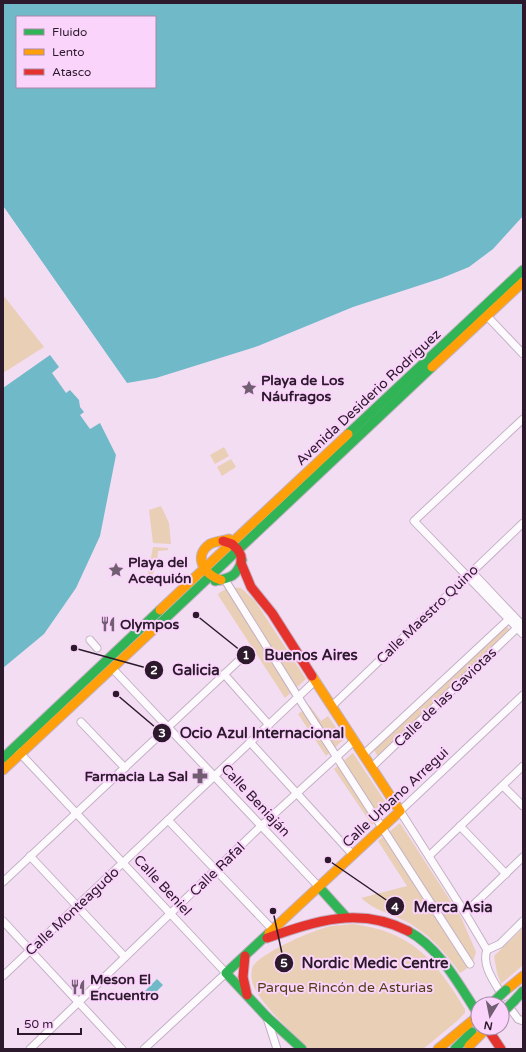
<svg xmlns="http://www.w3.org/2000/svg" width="526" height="1052" font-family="'Varela Round',sans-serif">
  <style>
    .green { fill: #e9cfb5 }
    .water { fill: #70b9c8; fill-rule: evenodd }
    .pier { fill: #f3ddf3 }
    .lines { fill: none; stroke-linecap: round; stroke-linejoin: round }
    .street-casing { stroke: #c4b1c4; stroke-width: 9 }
    .fast-casing { stroke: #c4b1c4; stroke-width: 11 }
    .slow-casing { stroke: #c4b1c4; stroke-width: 11 }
    .jam-casing { stroke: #c4b1c4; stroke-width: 11 }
    .street { stroke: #fdfafd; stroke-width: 7 }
    .fast { stroke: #30b455; stroke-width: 9 }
    .slow { stroke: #ff9f0a; stroke-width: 9 }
    .jam { stroke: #e5322d; stroke-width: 9 }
    .fast-bridge-casing { stroke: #c4b1c4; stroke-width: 11; stroke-linecap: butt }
    .fast-bridge { stroke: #30b455; stroke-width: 9 }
    .labels { text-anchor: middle; stroke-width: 4; stroke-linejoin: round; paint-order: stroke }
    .poi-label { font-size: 14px; font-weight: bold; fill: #2c1a2c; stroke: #fbd4fc; text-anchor: start }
    .street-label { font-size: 14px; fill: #2c1a2c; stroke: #fbd4fc }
    .park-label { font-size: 14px; fill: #503e15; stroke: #fbd4fc }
    .leader { fill: none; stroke: #2c1a2c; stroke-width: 1.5 }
    .callout-dot { fill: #2c1a2c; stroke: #fbd4fc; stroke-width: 1.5 }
    .mark-label { font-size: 12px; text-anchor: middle; font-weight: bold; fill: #fff }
    .callout-label { font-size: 15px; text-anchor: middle; font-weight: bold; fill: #2c1a2c; stroke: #fbd4fc; stroke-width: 4; stroke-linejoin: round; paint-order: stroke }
  </style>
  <rect width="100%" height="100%" fill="#f3ddf3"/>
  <!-- green -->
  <g class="green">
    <polygon points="3,295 44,347 3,373"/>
    <polygon points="224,447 229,456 215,464 210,455"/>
    <polygon points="231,459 236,467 222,476 217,467"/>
    <polygon points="161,506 169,523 171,544 153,543 149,510"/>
    <polygon points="153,547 168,548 168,550 158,551 157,563 153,574 148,574"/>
    <polygon points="229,587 241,588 255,601 306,679 285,698 218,595 219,593"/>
    <polygon points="505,625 511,631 378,757 374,750"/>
    <polygon points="310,706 321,721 328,716 344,739 326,756 298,714"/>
    <polygon points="353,753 390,809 372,825 334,769"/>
    <path d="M400 823 461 917 476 952 473 961 475 963 460 973C444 951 427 931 401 919 384 911 376 911 361 898L407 886 378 841Z"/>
    <path d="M353 924C413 932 435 960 465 1009V1013L457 1021 423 1049H309C293 1033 257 1002 252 981 251 977 251 970 253 966 261 953 315 929 331 926 338 925 346 925 353 924Z"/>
    <polygon points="523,928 523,965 501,984 497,973 494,956"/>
  </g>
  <!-- water -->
  <g class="water">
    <path d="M3 3H523V216L493 249 469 267 442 278 353 307 258 346 156 378 127 383 3 206ZM17 17H155V87H17Z"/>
    <polygon points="50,355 59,367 52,373 66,393 70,390 79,400 80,407 84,412 80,415 90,429 100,423 116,455 100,536 76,588 44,634 3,668 3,388"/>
    <polygon points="157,979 163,985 147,1001 144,999 143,1000 140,996"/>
  </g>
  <!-- pier -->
  <polygon class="pier" points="3,206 116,368 128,385 125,385 114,370 3,209"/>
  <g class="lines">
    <defs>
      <g id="street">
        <polyline points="487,316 523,354"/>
        <polyline points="523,419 414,521 523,634"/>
        <polyline points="472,572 523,626"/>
        <polyline points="225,580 298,697 470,964"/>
        <polyline points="90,640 97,648"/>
        <polyline points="112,668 319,887"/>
        <polyline points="224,674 269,725"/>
        <polyline points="332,706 523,523"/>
        <polyline points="81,722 125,768"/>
        <polyline points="250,742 353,855"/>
        <polyline points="18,751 226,973 144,1049"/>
        <polyline points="364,754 509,619"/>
        <polyline points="372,767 517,628"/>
        <polyline points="503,786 523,806"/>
        <polyline points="168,820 273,930"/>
        <polyline points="460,826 506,874"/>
        <polyline points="30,856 125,957"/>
        <polyline points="429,856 523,766"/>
        <polyline points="3,882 249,651"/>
        <polyline points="465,913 523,857"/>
        <polyline points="3,921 122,1049"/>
        <polyline points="487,950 465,913 400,811 523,695"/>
        <path d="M487 950C481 965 495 983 502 995"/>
        <polyline points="487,950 500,944 523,921"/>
        <polyline points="3,976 316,680"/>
        <polyline points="507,1004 518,1019 523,1021"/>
        <polyline points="268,1021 277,1049"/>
        <polyline points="30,1049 261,826 355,740"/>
      </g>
      <g id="fast">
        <polyline points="348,434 523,270"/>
        <path d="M215 581C231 578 237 576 242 560"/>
        <polyline points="153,630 432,367"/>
        <polyline points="3,758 160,610"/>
        <polyline points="319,887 346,917"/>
        <path d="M408 931C440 948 459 985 478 1014"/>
        <polyline points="514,1001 523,991"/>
        <polyline points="267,1017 226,973 269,933"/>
        <polyline points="267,1017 302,1049"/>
        <polyline points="455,1049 472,1032"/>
      </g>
      <g id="slow">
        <polyline points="432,367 523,282"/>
        <path d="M221 580C205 576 192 556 210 544 216 541 223 541 229 539"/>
        <polyline points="160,610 348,434"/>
        <polyline points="3,770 153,630"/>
        <polyline points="269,933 400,811 312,676"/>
        <polyline points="506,990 523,976"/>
        <polyline points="469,1046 487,1028"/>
        <polyline points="438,1049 478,1016"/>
      </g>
      <g id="jam">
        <polyline points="223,541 232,544 238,550 241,556 241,563 251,587 272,613 312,676"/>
        <path d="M267 938C316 921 359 906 408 931"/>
        <polyline points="245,956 243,977 247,995"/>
        <polyline points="487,1028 501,1049"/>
      </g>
    </defs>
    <!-- street casing -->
    <use href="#street" class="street-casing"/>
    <!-- fast casing -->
    <use href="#fast" class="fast-casing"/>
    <!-- slow casing -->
    <use href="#slow" class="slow-casing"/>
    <!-- jam casing -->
    <use href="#jam" class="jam-casing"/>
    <!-- street -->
    <use href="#street" class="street"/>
    <!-- fast -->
    <use href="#fast" class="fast"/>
    <!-- slow -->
    <use href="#slow" class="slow"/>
    <!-- jam -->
    <use href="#jam" class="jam"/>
    <defs>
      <g id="fast-bridge">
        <polyline points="491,1004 506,990"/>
        <polyline points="502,1013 514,1001"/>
      </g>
    </defs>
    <!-- fast-bridge casing -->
    <use href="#fast-bridge" class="fast-bridge-casing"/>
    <!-- fast-bridge -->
    <use href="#fast-bridge" class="fast-bridge"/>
  </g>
  <!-- icons -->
  <defs>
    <symbol id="sight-bare" viewBox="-9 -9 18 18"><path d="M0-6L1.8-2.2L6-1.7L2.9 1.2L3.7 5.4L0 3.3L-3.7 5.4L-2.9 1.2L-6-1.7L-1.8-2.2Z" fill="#725e72" stroke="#fbd4fc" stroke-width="2.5" paint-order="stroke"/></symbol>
    <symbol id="restaurant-bare" viewBox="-9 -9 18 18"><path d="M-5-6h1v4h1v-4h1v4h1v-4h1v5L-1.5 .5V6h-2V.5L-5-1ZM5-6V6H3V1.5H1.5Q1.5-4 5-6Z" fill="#725e72" stroke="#fbd4fc" stroke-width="2.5" paint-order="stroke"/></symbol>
    <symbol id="pharmacy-bare" viewBox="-9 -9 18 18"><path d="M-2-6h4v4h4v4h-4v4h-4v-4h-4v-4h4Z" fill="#725e72" stroke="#fbd4fc" stroke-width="2.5" paint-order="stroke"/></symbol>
  </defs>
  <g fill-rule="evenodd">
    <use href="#sight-bare" x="238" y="377" width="22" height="22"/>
    <use href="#sight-bare" x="105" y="559" width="22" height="22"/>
    <use href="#restaurant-bare" x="97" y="613" width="22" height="22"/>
    <use href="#pharmacy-bare" x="189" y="765" width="22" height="22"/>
    <use href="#restaurant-bare" x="67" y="976" width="22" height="22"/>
  </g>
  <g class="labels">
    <!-- poi labels -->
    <g class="poi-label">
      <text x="261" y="385">Playa de Los<tspan x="261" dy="16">Náufragos</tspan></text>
      <text x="128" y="567">Playa del<tspan x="128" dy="16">Acequión</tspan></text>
      <text x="120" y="629">Olympos</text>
      <text x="188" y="781" text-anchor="end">Farmacia La Sal</text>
      <text x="90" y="984">Meson El<tspan x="90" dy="16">Encuentro</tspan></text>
    </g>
    <!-- street labels -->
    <g class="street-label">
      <text transform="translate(368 397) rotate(-43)" y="5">Avenida Desiderio Rodríguez</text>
      <text transform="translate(427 614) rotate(-44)" y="5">Calle Maestro Quino</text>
      <text transform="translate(445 697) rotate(-44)" y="5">Calle de las Gaviotas</text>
      <text transform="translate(395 797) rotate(-43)" y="5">Calle Urbano Arregui</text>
      <text transform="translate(256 800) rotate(47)" y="5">Calle Beniaján</text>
      <text transform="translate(217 869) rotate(-44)" y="5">Calle Rafal</text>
      <text transform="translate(163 885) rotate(47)" y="5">Calle Beniel</text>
      <text transform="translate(72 911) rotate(-43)" y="5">Calle Monteagudo</text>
    </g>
    <!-- park labels -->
    <g class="park-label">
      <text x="345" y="992">Parque Rincón de Asturias</text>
    </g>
  </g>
  <!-- callouts -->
  <path class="leader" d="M196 615L246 655M74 648L154 670M116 694L162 733M328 860L395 906M273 911L284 963"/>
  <g class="callout-dot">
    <circle cx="196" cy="615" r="4"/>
    <circle cx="74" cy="648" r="4"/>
    <circle cx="116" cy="694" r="4"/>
    <circle cx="328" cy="860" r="4"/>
    <circle cx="273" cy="911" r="4"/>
    <circle cx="246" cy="655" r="10"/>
    <circle cx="154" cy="670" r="10"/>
    <circle cx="162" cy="733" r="10"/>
    <circle cx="395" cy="906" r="10"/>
    <circle cx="284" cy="963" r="10"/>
  </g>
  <g class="mark-label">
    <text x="246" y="659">1</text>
    <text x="154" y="674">2</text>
    <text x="162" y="737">3</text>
    <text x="395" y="911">4</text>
    <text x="284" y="967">5</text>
  </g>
  <g class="callout-label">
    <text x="311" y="660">Buenos Aires</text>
    <text x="196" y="675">Galicia</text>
    <text x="262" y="738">Ocio Azul Internacional</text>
    <text x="453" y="912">Merca Asia</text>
    <text x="375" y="968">Nordic Medic Centre</text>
  </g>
  <!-- border -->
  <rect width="526" height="1052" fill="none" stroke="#2c1a2c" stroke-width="8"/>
  <!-- legend -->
  <rect x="16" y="16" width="140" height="72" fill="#fbd4fc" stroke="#a88aa9"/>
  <rect x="24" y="29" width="20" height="6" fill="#30b455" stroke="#a88aa9"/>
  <text x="52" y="36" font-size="12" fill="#2c1a2c">Fluido</text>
  <rect x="24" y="49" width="20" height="6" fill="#ff9f0a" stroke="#a88aa9"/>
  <text x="52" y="56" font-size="12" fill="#2c1a2c">Lento</text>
  <rect x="24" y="69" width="20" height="6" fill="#e5322d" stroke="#a88aa9"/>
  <text x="52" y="76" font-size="12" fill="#2c1a2c">Atasco</text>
  <!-- north arrow -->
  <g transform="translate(490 1016) rotate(190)"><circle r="19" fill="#fbd4fc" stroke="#a88aa9"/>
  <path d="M0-3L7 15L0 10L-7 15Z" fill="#725e72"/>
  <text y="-6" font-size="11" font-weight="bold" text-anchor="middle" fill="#2c1a2c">N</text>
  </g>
  <!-- scale -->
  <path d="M18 1028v6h63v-6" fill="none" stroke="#2c1a2c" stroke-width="2"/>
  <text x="24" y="1028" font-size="12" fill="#2c1a2c" stroke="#fbd4fc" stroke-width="3" paint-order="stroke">50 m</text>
</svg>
